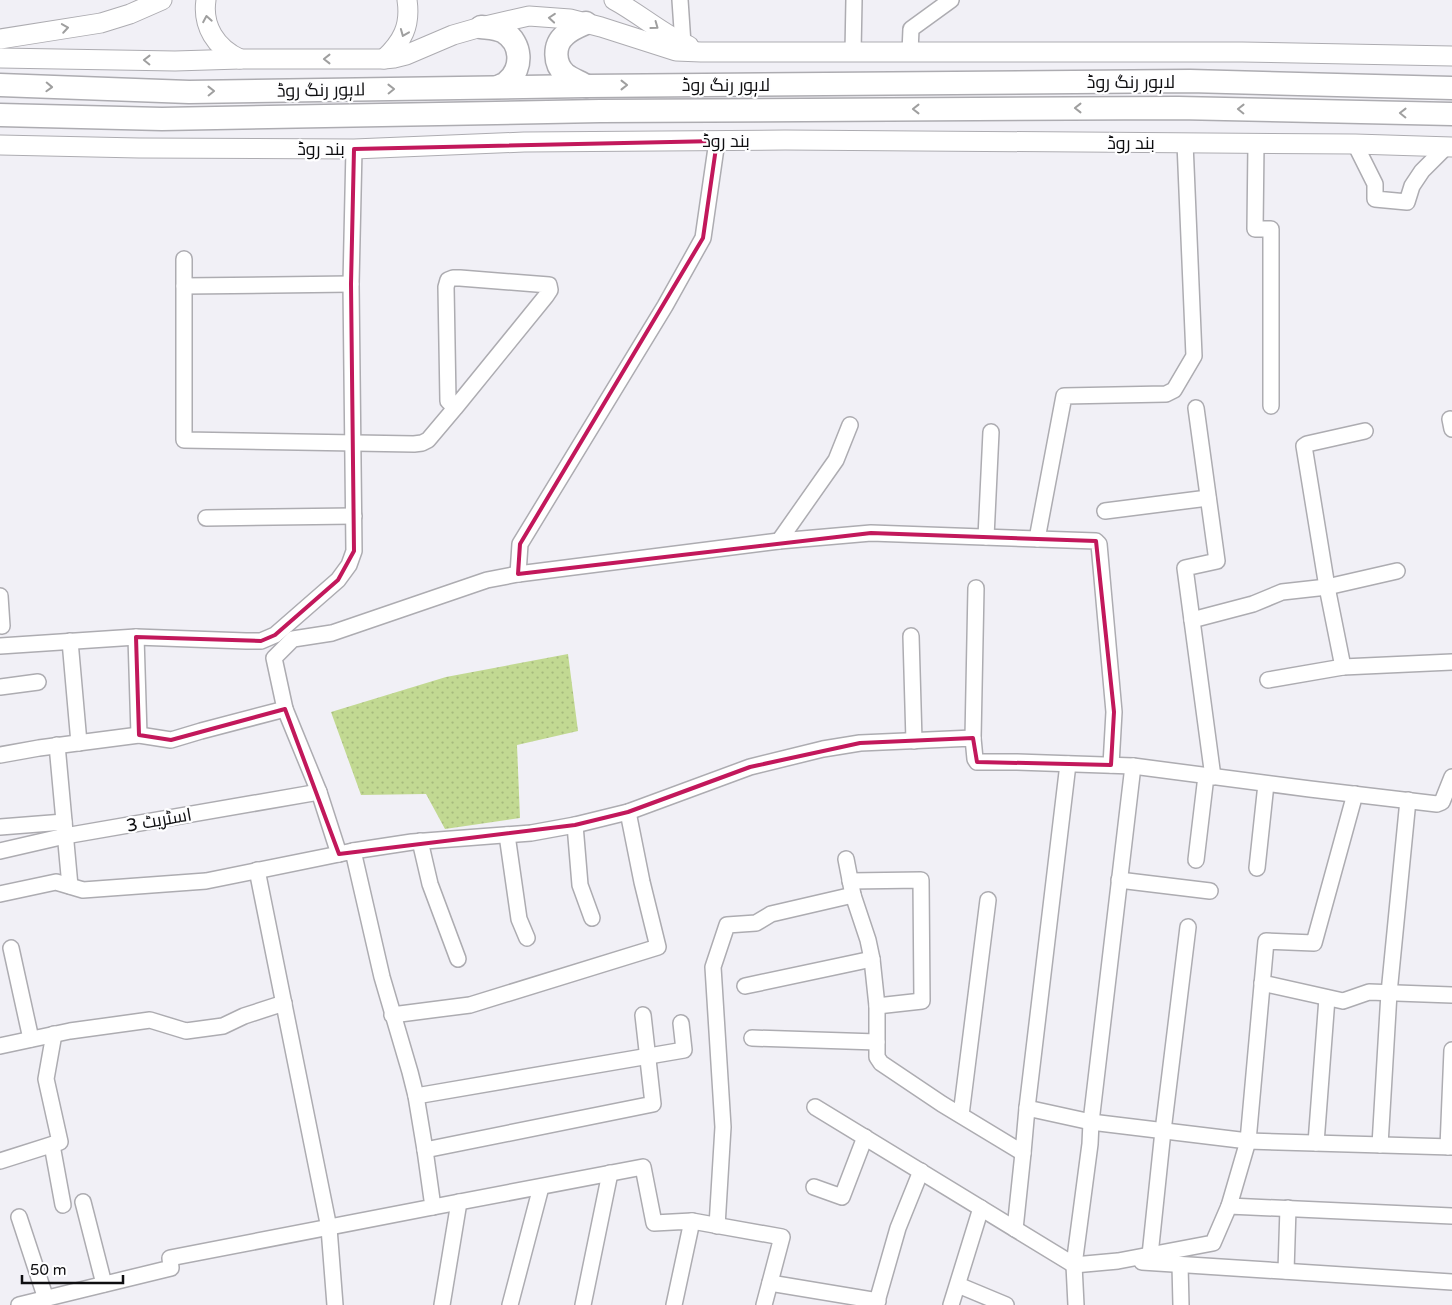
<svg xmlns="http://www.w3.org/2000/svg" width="1452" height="1305" font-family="'Varela Round',Cairo,sans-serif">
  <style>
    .park { fill: url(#park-dots) }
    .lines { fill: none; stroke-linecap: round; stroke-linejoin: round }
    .minor-casing { stroke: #adacb1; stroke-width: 18 }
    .major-casing { stroke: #adacb1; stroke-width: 21 }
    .highway-casing { stroke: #adacb1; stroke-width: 25 }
    .minor { stroke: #fff; stroke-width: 15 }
    .major { stroke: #fff; stroke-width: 19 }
    .highway { stroke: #fff; stroke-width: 22 }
    .oneway { stroke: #9f9f9f }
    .marked { fill: none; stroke: #c2185b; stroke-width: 4; stroke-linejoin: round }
    .labels { text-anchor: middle; stroke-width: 4.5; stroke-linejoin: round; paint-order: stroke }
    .street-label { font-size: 18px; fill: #0e0e10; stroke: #fefeff }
  </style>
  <defs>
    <pattern id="park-dots" width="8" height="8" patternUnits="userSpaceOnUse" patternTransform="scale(1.25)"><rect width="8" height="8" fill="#c2d992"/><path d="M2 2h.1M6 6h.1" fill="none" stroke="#a6b97d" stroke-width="1.8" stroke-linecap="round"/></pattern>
  </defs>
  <rect width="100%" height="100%" fill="#f1f0f6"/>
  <!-- park -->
  <polygon class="park" points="568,654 578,731 517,745 520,818 445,829 426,794 361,795 331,712 446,677"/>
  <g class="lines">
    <defs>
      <g id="minor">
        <polyline points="680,0 683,44"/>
        <polyline points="853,52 854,0"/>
        <polyline points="910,52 911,29 951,0"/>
        <polyline points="1256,144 1255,229 1271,229 1271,406"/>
        <polyline points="1355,144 1375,184 1375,199 1407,202 1412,186 1422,171 1446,147"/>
        <polyline points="184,259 184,286 351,284"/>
        <polyline points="184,286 184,440 414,444 422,443 428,440 455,408 448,401 446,287 448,280 453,278 460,278 549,285 550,290 546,296 455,408"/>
        <polyline points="1196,408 1217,561 1185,568 1213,777"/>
        <polyline points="1450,419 1452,429"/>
        <polyline points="1365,431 1307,444 1304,446 1327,587 1343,667 1452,662"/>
        <polyline points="1105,511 1208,498"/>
        <polyline points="206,518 354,516"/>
        <polyline points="986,537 991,432"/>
        <polyline points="1037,539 1064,396 1166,394 1174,390 1194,356 1185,143"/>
        <polyline points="779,541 836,460 850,425"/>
        <polyline points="518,574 520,544 665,306 703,238 717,141"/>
        <polyline points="0,596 2,626"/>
        <polyline points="1192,620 1253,604 1282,592 1327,587 1397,571"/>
        <polyline points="911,636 914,741"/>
        <polyline points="136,637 139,735"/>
        <polyline points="70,641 79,743"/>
        <polyline points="0,646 136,637 246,641 261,641 275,635 338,580 349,565 354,551 351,284 354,149"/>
        <polyline points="1268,680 1343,667"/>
        <polyline points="0,687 38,682"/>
        <polyline points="973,738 976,588"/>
        <polyline points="57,745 70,886"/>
        <polyline points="0,755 39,748 139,735 171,740 201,731 285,709 274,658 293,639 332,633 487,580 518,574 779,541 871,533 1096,541 1099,544 1114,712 1111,765"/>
        <polyline points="575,825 580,885 592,918"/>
        <polyline points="0,827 64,822"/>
        <polyline points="507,835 519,919 527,938"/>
        <polyline points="420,841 430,884 458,959"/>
        <polyline points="0,851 65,836 319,792"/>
        <polyline points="353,851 412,842 531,833 575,825 628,812 750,767 823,749 860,743 973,738 975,759 977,762 1017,762 1133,766 1310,789 1437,804 1442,802 1452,777"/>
        <polyline points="846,859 853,895 868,940 872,959 877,1006 877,1057 881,1063 942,1104 1023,1153 1027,1108 1091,1122 1248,1141 1452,1147"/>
        <polyline points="1196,860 1206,776"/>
        <polyline points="1257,868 1266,784"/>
        <polyline points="257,870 329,1228 335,1305"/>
        <polyline points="1119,880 1210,891"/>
        <polyline points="850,881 921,880 922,1001 877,1006"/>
        <polyline points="0,894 56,882 83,890 206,881 339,854"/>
        <polyline points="11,948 31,1039"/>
        <polyline points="1262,983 1343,1001 1369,992 1452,995"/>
        <polyline points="745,986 872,959"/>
        <polyline points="392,1015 470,1005 658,947 642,882 628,812"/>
        <polyline points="752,1038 877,1042"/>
        <polyline points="0,1046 70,1031 150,1020 186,1031 223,1026 244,1016 284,1003"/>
        <polyline points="416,1096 684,1050 681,1023"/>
        <polyline points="815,1107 1074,1265 1118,1261 1213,1243 1229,1206 1452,1216"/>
        <polyline points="1027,1108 1068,764"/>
        <polyline points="961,1115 988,900"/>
        <polyline points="1316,1143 1327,998"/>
        <polyline points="52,1145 63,1205"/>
        <polyline points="1380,1145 1389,993 1408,800"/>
        <polyline points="1448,1147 1452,1050"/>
        <polyline points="425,1150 653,1104 643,1015"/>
        <polyline points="0,1161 60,1142 46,1079 54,1034"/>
        <polyline points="814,1187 842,1197 865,1137"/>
        <polyline points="83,1202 104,1284"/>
        <polyline points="1229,1206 1248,1141 1266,941 1314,943 1355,794"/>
        <polyline points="433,1207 643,1167 654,1223 692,1221 674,1305"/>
        <polyline points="19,1217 46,1299"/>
        <polyline points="692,1221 782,1237 764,1305"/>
        <polyline points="717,1226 723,1127 713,967 727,925 756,923 771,914 853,895"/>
        <polyline points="1015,1229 1023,1153"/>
        <polyline points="1150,1255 1163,1131 1188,927"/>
        <polyline points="1142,1262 1452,1282"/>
        <polyline points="1180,1265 1181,1305"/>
        <polyline points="1286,1271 1288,1208"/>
        <polyline points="770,1283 878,1301"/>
        <polyline points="958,1285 1006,1305"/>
        <polyline points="19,1305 171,1268 170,1258 433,1207 425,1150 416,1096 410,1072 382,977 353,851 339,854 319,792 285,709"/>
        <polyline points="442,1305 459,1202"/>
        <polyline points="510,1305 541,1187"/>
        <polyline points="583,1305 610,1173"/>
        <polyline points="876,1305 898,1228 921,1171"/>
        <polyline points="951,1305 981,1208"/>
        <polyline points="1076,1305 1074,1265 1090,1144 1091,1122 1133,766"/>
      </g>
      <g id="major">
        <path d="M206 0C202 26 216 48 240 59"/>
        <path d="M614 0C640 14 662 34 689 46"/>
        <polyline points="0,39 101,23 130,14 162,0"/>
        <polyline points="0,58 175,61 240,59 384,59 394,58 406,55 453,35 481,27 529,16 570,19 601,27 676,51 701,52 1242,52 1452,56"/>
        <path d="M384 59C402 42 411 26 407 0"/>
        <polyline points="0,145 139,148 354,149 524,142 785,140 1355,144 1452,147"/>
      </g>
      <g id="highway">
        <path d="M586 23C579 26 571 29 565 35 553 45 554 64 565 74 571 79 580 82 586 86"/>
        <path d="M481 27C489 28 497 28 504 32 522 43 523 68 508 81 506 84 501 85 498 87"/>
        <polyline points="0,85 189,92 586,86 1190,81 1452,88"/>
        <polyline points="0,115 162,119 600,111 1178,108 1452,114"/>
      </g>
    </defs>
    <!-- minor casing -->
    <use href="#minor" class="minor-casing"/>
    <!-- major casing -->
    <use href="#major" class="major-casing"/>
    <!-- highway casing -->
    <use href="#highway" class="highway-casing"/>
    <!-- minor -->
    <use href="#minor" class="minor"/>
    <!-- major -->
    <use href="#major" class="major"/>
    <!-- highway -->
    <use href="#highway" class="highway"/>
  </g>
  <!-- one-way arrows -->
  <defs><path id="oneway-chevron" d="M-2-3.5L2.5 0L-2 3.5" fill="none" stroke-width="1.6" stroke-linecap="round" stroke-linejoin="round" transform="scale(1.25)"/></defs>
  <g class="oneway">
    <use href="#oneway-chevron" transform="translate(552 18) rotate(-175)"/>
    <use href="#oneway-chevron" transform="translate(207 19) rotate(-100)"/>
    <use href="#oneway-chevron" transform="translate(655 26) rotate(36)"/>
    <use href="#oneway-chevron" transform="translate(65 28) rotate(-9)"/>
    <use href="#oneway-chevron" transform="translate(404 33) rotate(112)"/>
    <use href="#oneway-chevron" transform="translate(327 59) rotate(180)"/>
    <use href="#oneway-chevron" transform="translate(147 60) rotate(-179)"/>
    <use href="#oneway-chevron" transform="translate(624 85)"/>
    <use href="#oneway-chevron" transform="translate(49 87) rotate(2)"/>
    <use href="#oneway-chevron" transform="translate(391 89) rotate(-1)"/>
    <use href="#oneway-chevron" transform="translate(211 91) rotate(-1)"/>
    <use href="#oneway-chevron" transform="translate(1078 108) rotate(180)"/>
    <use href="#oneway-chevron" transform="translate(916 109) rotate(180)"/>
    <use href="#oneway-chevron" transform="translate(1241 109) rotate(-179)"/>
    <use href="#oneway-chevron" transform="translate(1403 113) rotate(-179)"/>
  </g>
  <!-- marked area -->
  <path class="marked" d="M717 141 703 238 520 544 518 574 871 533 1096 541 1114 712 1111 765 977 762 973 738 860 743 750 767 628 812 575 825 339 854 285 709 171 740 139 735 136 637 261 641 275 635 338 580 354 551 351 284 354 149Z"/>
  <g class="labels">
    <!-- street labels -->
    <g class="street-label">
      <text x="1131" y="88">لاہور رنگ روڈ</text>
      <text x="726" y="91">لاہور رنگ روڈ</text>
      <text transform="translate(321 90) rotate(-1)" y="6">لاہور رنگ روڈ</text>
      <text x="726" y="147">بند روڈ</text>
      <text x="1131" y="149">بند روڈ</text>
      <text x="321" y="155">بند روڈ</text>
      <text transform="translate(159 820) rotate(-10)" y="6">اسٹریٹ 3</text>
    </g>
  </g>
  <!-- scale -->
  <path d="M22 1275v8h101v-8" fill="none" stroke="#0e0e10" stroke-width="2.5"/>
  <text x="30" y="1275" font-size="15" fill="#0e0e10" stroke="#fefeff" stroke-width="4" paint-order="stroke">50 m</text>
</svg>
